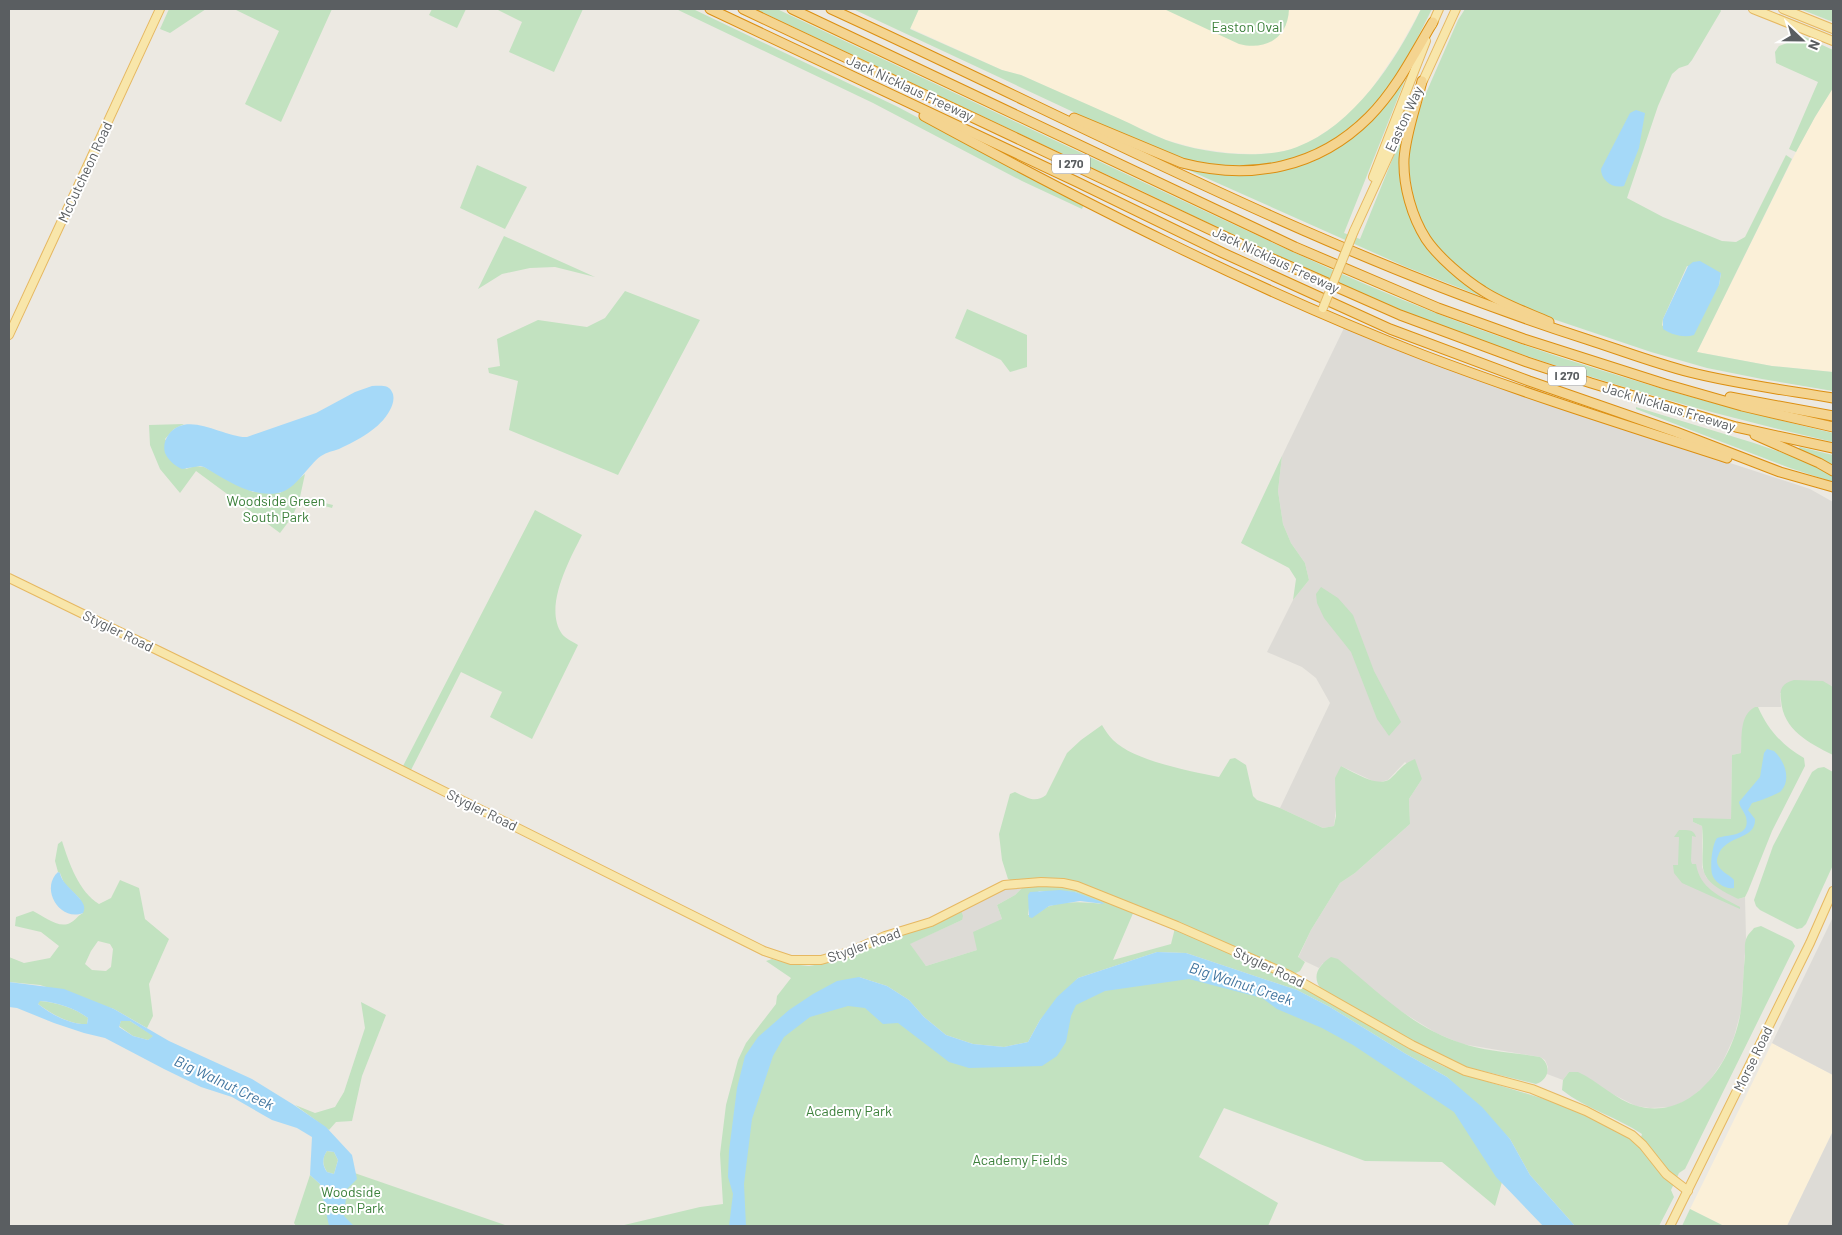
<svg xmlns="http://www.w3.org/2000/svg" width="1842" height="1235" font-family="Barlow,sans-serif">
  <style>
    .commercial { fill: #fbf0d8 }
    .industrial { fill: #dddbd6 }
    .green { fill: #c2e2c0; fill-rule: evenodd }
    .water { fill: #a5d9f8; fill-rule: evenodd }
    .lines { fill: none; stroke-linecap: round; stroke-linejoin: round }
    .major-casing { stroke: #e6b861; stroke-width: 10 }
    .highway-casing { stroke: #dc8f11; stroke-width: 11 }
    .major { stroke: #f8e6aa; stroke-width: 8 }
    .highway { stroke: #f4d490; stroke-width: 9 }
    .major-bridge-casing { stroke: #e6b861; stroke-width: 10; stroke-linecap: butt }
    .major-bridge { stroke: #f8e6aa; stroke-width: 8 }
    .labels { text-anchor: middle; stroke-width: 4; stroke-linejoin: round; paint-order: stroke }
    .shield { fill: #fff; stroke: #8c8e90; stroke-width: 1 }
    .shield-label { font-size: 12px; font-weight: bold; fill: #5a5e61 }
    .park-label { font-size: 14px; fill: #3c803b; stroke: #fff }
    .street-label { font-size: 14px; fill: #5a5e61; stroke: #fff }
    .water-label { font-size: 15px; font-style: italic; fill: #4276a0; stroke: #fff }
  </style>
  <rect width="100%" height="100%" fill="#ece9e2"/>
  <!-- commercial -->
  <g class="commercial">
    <polygon points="919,9 1421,9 1398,50 1372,88 1354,109 1334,126 1313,140 1296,148 1275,153 1252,154 1229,153 1195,148 1166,140 1021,75 1002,70 910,28"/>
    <polygon points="1833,88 1833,372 1772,366 1697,352 1796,152 1815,117"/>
    <polygon points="1772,1043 1833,1075 1833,1131 1787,1226 1724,1226 1690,1209"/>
  </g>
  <!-- industrial -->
  <g class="industrial">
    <polygon points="1344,328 1421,359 1497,387 1810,489 1833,502 1833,687 1832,686 1780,693 1781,707 1755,707 1742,737 1741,753 1732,755 1731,819 1693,819 1693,822 1702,826 1702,867 1706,877 1738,899 1745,897 1746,938 1741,1011 1734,1037 1723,1061 1708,1083 1688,1100 1671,1107 1650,1108 1636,1106 1569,1072 1563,1080 1547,1074 1548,1067 1545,1060 1540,1057 1462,1044 1436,1033 1323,963 1319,968 1298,958 1311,930 1340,883 1355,873 1410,824 1409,799 1422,779 1405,762 1388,780 1377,783 1341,766 1334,826 1323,828 1280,808 1330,703 1316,678 1302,667 1267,652 1293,600 1309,580 1305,563 1291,543 1283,524 1278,491 1282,456"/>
    <polygon points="1024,886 1015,895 997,905 1002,919 977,950 926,966 909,944 962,920 961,910 1003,889"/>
    <polygon points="1833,917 1833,1075 1772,1043"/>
    <polygon points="1833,1131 1833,1226 1787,1226"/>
  </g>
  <!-- green -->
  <g class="green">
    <polygon points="169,9 206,9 170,33 160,29"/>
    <polygon points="234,9 332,9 281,122 245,104 279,31"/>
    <polygon points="432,9 466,9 457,28 429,15"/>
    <polygon points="496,9 583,9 554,72 509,52 522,22"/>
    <polygon points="676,9 693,9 898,107 1029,177 1084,204 1082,209 1022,181 873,103"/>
    <path d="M755 9H777C900 67 1022 125 1145 183 1242 228 1338 275 1438 314 1567 363 1699 402 1833 433V442C1692 410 1554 369 1419 317 1324 280 1233 235 1142 191 1013 131 884 70 755 9Z"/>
    <path d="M853 9H919L910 29 1002 70 1021 75C1053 89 1086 104 1118 118 1134 125 1150 134 1166 140 1202 153 1261 161 1297 147 1353 126 1396 61 1421 9H1432L1402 69 1367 115 1338 139 1297 159 1246 169 1190 163 1129 138Z"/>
    <path d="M1164 9H1289C1288 38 1266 51 1239 44Z"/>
    <path d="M1465 9H1720L1721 11 1692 60 1688 65 1679 68 1672 74 1658 106 1627 198 1663 217 1722 241 1736 242 1745 237 1786 155 1792 159 1697 352 1772 366 1833 372V391L1762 379 1707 368 1651 352 1544 316 1496 294 1455 268 1430 238 1422 225 1415 206 1408 167V151L1416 116 1458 20ZM1687 266 1721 273 1719 285 1662 326 1663 319Z"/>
    <polygon points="1800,9 1833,9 1833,22"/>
    <polygon points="1792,31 1833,50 1833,88 1815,117 1796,152 1789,149 1818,82 1776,63 1775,52 1779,46 1787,43"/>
    <polygon points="1403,79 1405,80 1344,233 1360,239 1401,138 1403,139 1405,195 1447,268 1462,282 1485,296 1483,297 1406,267 1186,169 1187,167 1227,174 1323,155"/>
    <polygon points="477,165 527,187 505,229 460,208"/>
    <polygon points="504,236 595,277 555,267 530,268 502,274 478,289"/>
    <polygon points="625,291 700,320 618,475 509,430 518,381 489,373 488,368 500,366 497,339 538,320 587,327 605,318"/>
    <polygon points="967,309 1027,335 1027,367 1010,372 1001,360 955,338"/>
    <polygon points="1636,407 1754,443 1800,459 1833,475 1833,482 1790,468 1636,409"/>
    <polygon points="184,424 174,429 165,439 186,469 195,466 204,467 253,492 280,493 305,474 300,497 333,505 332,508 300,499 292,517 280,533 196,471 180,493 160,469 150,445 149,425"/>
    <polygon points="1800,447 1833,455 1833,465 1798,449"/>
    <polygon points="1282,456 1278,491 1283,524 1291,543 1305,563 1309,580 1293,600 1296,579 1289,568 1241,543"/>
    <path d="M535 510 582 535C570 559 543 607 562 634 565 638 573 642 578 645L532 739 490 717 502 692 461 672 411 770 403 766Z"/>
    <polygon points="1321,587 1338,598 1353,615 1374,671 1401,722 1389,736 1377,719 1351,652 1324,618 1317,603 1316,594"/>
    <path d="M1794 680 1823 681 1833 687V755C1809 743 1783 730 1781 700 1779 688 1783 683 1794 680Z"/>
    <path d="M1755 707H1758C1768 730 1783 746 1804 758L1805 766 1772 831 1748 891 1745 897 1738 899C1690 876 1706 870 1702 826L1693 822V818L1731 819 1732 755 1741 753C1742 738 1739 715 1755 707Z"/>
    <path d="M1102 725C1105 730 1109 736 1113 740 1134 761 1190 771 1219 777L1230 759 1235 758 1246 765 1253 796 1257 800 1280 808 1323 828 1334 826 1336 816 1335 778 1341 766C1353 772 1378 788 1390 779 1400 770 1402 764 1415 759L1422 779 1409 799 1410 824 1355 873 1340 883 1311 930 1298 957 1305 962 1300 971 1296 973 1288 972 1091 887 1013 881 1008 879 1002 860 999 834 1010 794 1015 792C1026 797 1035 804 1046 795L1067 753 1081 740Z"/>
    <polygon points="1824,767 1833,772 1833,865 1806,924 1802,928 1797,929 1760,910 1756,906 1754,900 1773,846 1812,772 1818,768"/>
    <path d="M1679 830C1687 830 1694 829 1696 837L1692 836 1691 861 1692 864H1696C1700 889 1720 896 1740 907V909L1682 883 1674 873 1673 865H1678L1679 837H1674Z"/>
    <path d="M62 841C69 863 79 892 99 904L111 898 120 880 139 888 145 919 169 939 149 984 153 1016 147 1028 114 1009 40 985 9 982V957L24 963 50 958 59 946 41 932 15 926 16 917 33 911C43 916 59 929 70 923 75 921 77 916 83 913L80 899 64 883 60 873 58 872 55 861 58 844ZM98 941 110 944 113 949 111 967 106 971 92 970 85 964 91 951Z"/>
    <path d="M1046 885C1077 886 1105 900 1134 911L1113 960 1171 944 1175 928 1275 972 1417 1053 1443 1066 1466 1075 1554 1102 1612 1126 1631 1139 1638 1147 1642 1134C1617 1117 1586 1109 1562 1090L1563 1080 1569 1072H1578C1598 1081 1616 1100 1637 1106 1694 1122 1735 1058 1741 1009 1743 992 1743 973 1745 956 1745 950 1744 942 1747 937 1748 934 1752 931 1754 928L1761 926 1792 941 1795 946 1685 1169 1679 1173 1671 1190 1674 1197 1659 1226H1575L1530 1175 1510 1139 1447 1077 1406 1054 1330 1007 1297 990 1186 953 1157 952 1078 978 1040 1020 1028 1042 1004 1047 973 1044 946 1035 924 1017 909 1000 887 986 859 977 949 1044 1023 1053 1069 1000 1197 967 1397 1058 1509 1158 1495 1206 1442 1162 1365 1161 1224 1108 1199 1157 1278 1203 1268 1226H620L700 1207 723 1204 720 1154 726 1105 738 1060 746 1043 776 1004 777 996 791 978 766 961 772 959 790 964 809 966 837 961 886 939 936 924 961 910 963 916 962 920 910 944 926 966 977 950 973 932 1002 919 997 905 1015 895 1024 886ZM1039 891 1075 892 1102 904C1086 902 1065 901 1050 906 1040 909 1042 915 1028 915L1030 901Z"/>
    <path d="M1331 957 1338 959C1376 990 1413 1028 1461 1043 1486 1052 1514 1052 1540 1057 1552 1065 1549 1080 1536 1084L1458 1065 1418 1045 1321 989C1311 976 1319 965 1331 957Z"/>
    <path d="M39 1001C56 1002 75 1008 88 1018L87 1024C70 1025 52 1014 38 1004Z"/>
    <polygon points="361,1002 386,1015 362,1076 352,1121 336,1122 329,1130 295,1105 315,1113 335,1107 344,1092 365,1028"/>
    <polygon points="121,1021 130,1021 154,1036 148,1040 133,1036 119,1026"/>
    <path d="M327 1151 334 1152 338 1160 334 1174 327 1172C322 1164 322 1158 327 1151Z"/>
    <polygon points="343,1169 505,1225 528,1226 296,1226 294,1223 310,1175 320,1184 323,1192"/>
    <polygon points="1690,1209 1724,1226 1682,1226"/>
  </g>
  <!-- water -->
  <g class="water">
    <path d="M1636 110 1645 113 1639 148 1624 186C1612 189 1601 180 1601 169L1630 113Z"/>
    <path d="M1700 261 1721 273 1719 285 1694 335C1684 338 1672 335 1663 329V319L1688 266 1693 262Z"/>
    <path d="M372 386C379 386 389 384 392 392 395 397 393 405 390 410 380 429 358 440 339 449 333 451 327 452 321 456 308 465 296 490 278 493 252 498 226 480 204 467L200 466 182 469C175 466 168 460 165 453 163 446 165 439 169 434 188 410 224 438 247 437L316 413 355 392Z"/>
    <path d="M1767 749 1774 751C1784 760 1792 779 1781 791 1778 794 1757 802 1752 803L1748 810 1755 819C1756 841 1725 834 1718 856 1716 860 1717 864 1719 867 1723 873 1730 875 1734 880V888C1726 890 1714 882 1712 874 1710 865 1712 845 1717 838 1728 834 1751 837 1746 817 1744 811 1740 808 1739 802L1760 777 1764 753Z"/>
    <path d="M58 872 60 873C62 888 91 900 83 913 59 922 40 888 58 872Z"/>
    <polygon points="1060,890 1075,892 1102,902 1104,904 1080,901 1049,906 1032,918 1029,917 1028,895 1030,892"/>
    <polygon points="1157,952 1186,953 1297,990 1330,1007 1406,1054 1447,1077 1482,1107 1510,1139 1530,1175 1575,1226 1543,1226 1496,1177 1454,1112 1353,1045 1322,1028 1277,1009 1262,998 1189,979 1105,991 1076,1005 1071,1016 1066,1042 1057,1056 1042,1066 969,1068 949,1062 898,1023 883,1024 865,1008 848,1006 810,1017 784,1037 773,1056 752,1119 744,1184 746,1226 729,1226 733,1194 728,1177 729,1151 737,1088 745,1056 758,1037 789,1010 813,994 837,981 859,977 887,986 909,1000 924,1017 946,1035 973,1044 1004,1047 1028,1042 1040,1020 1057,997 1078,978"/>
    <path d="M9 982 64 989 114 1009 169 1041 252 1079 294 1105 326 1127 352 1155 357 1179 347 1189 344 1216 354 1226H329L320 1184 310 1175 312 1137 297 1128 272 1120 232 1097 201 1087 164 1069 105 1038 84 1033 54 1023 17 1008 9 1007ZM40 1001C56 1002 75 1008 88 1018L87 1024C70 1025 51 1014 38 1004ZM121 1021H130L153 1036 148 1040 133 1036 119 1027ZM327 1151 334 1152 338 1160 334 1174 327 1172C322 1165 322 1158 327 1151Z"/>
  </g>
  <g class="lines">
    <defs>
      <g id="major">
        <polyline points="1753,9 1833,41"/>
        <polyline points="1783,9 1833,29"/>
        <polyline points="1432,25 1439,9"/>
        <polyline points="1373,177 1426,41"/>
        <polyline points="1354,231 1456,9"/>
        <polyline points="9,335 160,9"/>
        <polyline points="9,578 299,719 764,951 791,960 821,960 849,952 885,936 931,922 1004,885 1041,882 1063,883 1077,886 1177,926 1289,975 1412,1045 1465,1071 1532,1089 1586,1111 1632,1135 1643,1145 1666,1174 1688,1191"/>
        <polyline points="1670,1226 1810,943 1833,891"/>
      </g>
      <g id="highway">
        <polyline points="710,9 1075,181 1223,253 1390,329 1529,381 1676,432 1780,472 1833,487"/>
        <polyline points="743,9 1264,255 1400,315 1527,362 1591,383 1736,427 1833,448"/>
        <polyline points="792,9 1295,247 1438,308 1524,339 1665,384 1742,406 1833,427"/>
        <path d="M831 9C1080 123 1324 255 1586 339 1620 350 1654 363 1689 372 1736 384 1785 390 1833 398"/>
        <path d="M1422 81C1416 107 1406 132 1404 159 1403 186 1412 217 1426 239 1438 257 1465 280 1483 291 1503 304 1526 312 1549 322"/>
        <path d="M924 116C1086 204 1251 288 1423 355 1523 393 1625 425 1727 458"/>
        <path d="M1074 118 1182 163C1251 181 1318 168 1369 117 1396 90 1414 54 1433 22"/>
        <polyline points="1730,397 1833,416"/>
        <polyline points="1755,435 1819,463 1833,471"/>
      </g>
    </defs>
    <!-- major casing -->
    <use href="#major" class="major-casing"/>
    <!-- highway casing -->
    <use href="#highway" class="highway-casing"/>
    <!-- major -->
    <use href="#major" class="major"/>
    <!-- highway -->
    <use href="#highway" class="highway"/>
    <defs>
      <polyline id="major-bridge" points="1323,308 1354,231"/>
    </defs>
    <!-- major-bridge casing -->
    <use href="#major-bridge" class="major-bridge-casing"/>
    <!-- major-bridge -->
    <use href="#major-bridge" class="major-bridge"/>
  </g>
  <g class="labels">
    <!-- shield labels -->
    <g class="shield">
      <rect x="1052" y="154.5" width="38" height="19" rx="4"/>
      <rect x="1548" y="366.5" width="38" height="19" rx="4"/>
    </g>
    <g class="shield-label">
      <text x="1071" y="168">I 270</text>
      <text x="1567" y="380">I 270</text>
    </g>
    <!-- park labels -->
    <g class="park-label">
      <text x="1247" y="32">Easton Oval</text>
      <text x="276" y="506">Woodside Green<tspan x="276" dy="16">South Park</tspan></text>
      <text x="849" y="1116">Academy Park</text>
      <text x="1020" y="1165">Academy Fields</text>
      <text x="351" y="1197">Woodside<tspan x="351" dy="16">Green Park</tspan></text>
    </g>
    <!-- street labels -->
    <g class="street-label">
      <text transform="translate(910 88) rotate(25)" y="5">Jack Nicklaus Freeway</text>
      <text transform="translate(1404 119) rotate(-65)" y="5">Easton Way</text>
      <text transform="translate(85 172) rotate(-65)" y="5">McCutcheon Road</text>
      <text transform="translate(1276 260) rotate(25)" y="5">Jack Nicklaus Freeway</text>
      <text transform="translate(1669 407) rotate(17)" y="5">Jack Nicklaus Freeway</text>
      <text transform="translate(118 631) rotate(26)" y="5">Stygler Road</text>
      <text transform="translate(482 810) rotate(26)" y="5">Stygler Road</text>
      <text transform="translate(864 945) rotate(-20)" y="5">Stygler Road</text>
      <text transform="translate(1269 967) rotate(25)" y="5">Stygler Road</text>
      <text transform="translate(1753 1059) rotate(-64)" y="5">Morse Road</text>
    </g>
    <!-- water labels -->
    <g class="water-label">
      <text transform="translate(1241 984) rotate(18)" y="5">Big Walnut Creek</text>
      <text transform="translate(224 1083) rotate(25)" y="5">Big Walnut Creek</text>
    </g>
  </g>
  <!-- border -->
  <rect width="1842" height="1235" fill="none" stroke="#5a5e61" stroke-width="20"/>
  <!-- north arrow -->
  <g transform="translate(1802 40) rotate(112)" stroke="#ffffff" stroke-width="4" paint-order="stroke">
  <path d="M0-4L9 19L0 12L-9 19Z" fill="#5a5e61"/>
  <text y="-8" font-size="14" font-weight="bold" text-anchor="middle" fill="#5a5e61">N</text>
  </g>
</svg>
